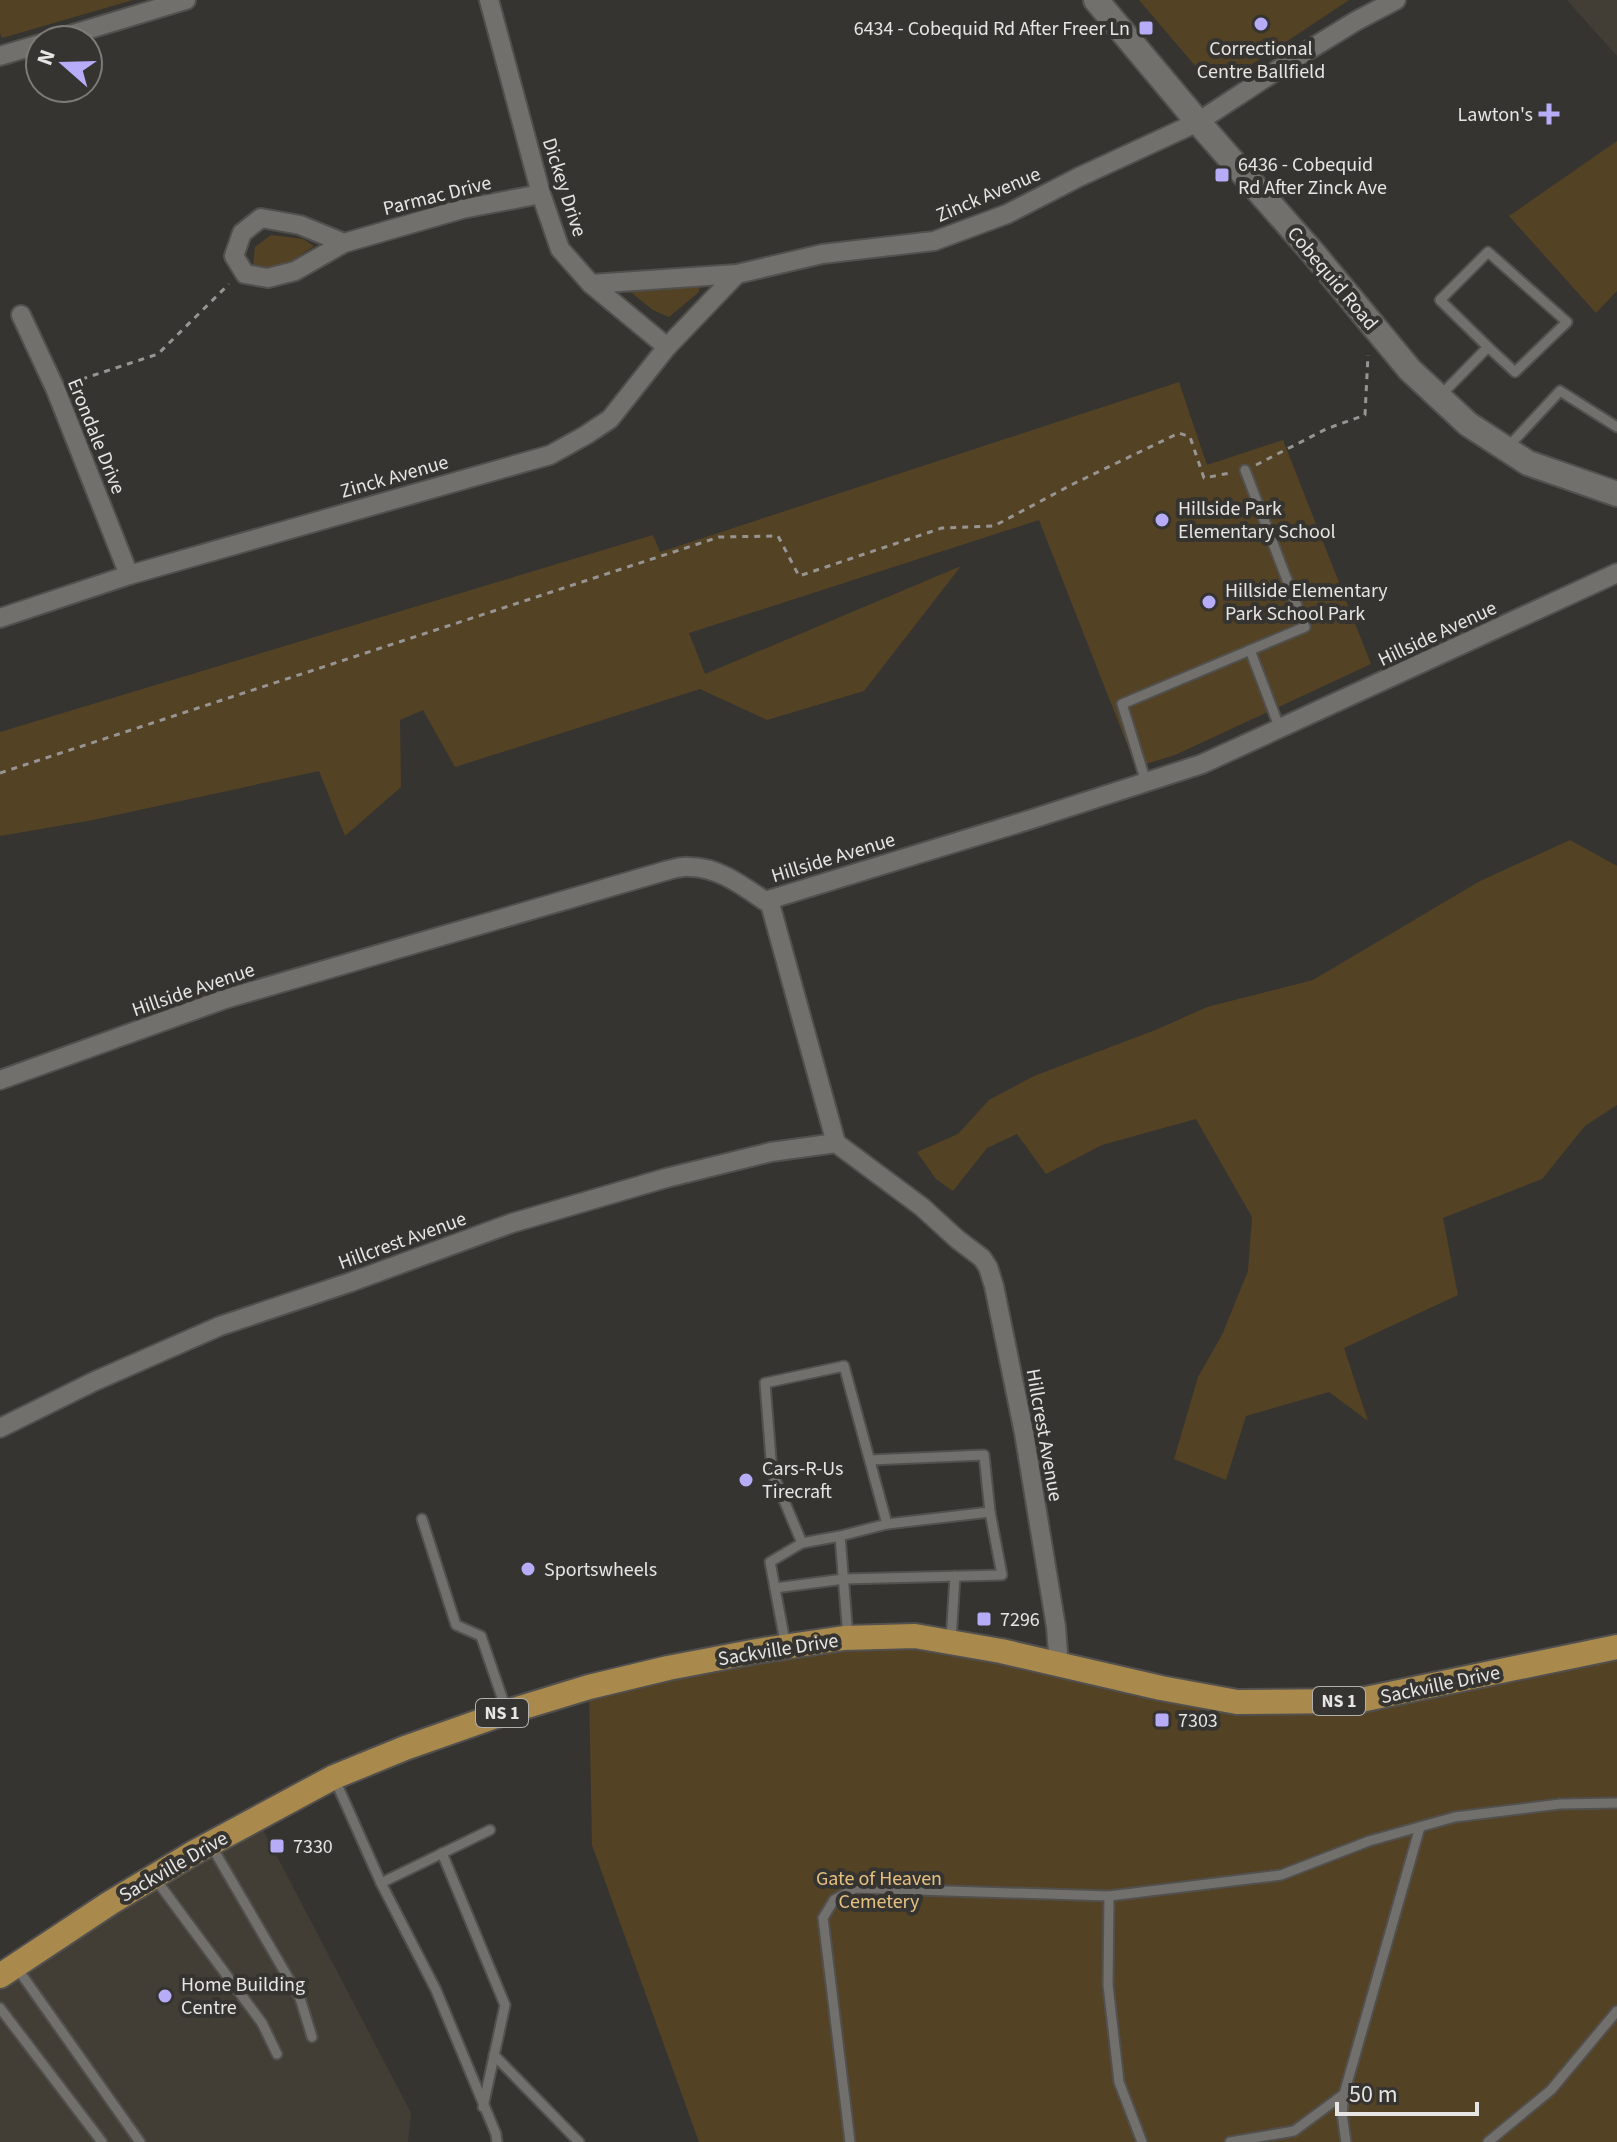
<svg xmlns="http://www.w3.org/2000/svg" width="1617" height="2142" font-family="'Source Sans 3',sans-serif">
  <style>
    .built { fill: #433e35 }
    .green { fill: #544224 }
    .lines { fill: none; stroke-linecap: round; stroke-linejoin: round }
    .lane-casing { stroke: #52504e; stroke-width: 13 }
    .street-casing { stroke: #52504e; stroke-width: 22 }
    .secondary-casing { stroke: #52504e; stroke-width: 28 }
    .primary-casing { stroke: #52504e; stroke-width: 28 }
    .path { stroke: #979593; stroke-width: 3; stroke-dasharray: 6 6; stroke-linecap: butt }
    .lane { stroke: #72706c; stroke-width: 9 }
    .street { stroke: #72706c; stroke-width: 18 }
    .secondary { stroke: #72706c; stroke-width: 24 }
    .primary { stroke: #aa8a4c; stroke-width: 24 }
    .poi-dot { fill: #b6acf8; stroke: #363431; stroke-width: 3 }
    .labels { text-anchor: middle; stroke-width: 8; stroke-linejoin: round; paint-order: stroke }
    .shield { fill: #363431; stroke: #b1b0ae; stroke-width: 2 }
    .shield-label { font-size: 18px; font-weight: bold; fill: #e6e5e3 }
    .poi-label { font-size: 20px; fill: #e6e5e3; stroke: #363431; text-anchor: start }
    .street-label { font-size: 20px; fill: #e6e5e3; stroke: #363431 }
    .park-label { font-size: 20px; fill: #e6c182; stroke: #363431 }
  </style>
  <rect width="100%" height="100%" fill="#363431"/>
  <!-- built -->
  <g class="built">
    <polygon points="1567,0 1617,0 1617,56"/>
    <polygon points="258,1820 411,2113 408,2142 0,2142 0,1983"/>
  </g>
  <!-- green -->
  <g class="green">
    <polygon points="0,0 133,0 2,38 0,33"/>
    <path d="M1139 0H1349L1230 79C1219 82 1212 82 1203 75Z"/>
    <polygon points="1617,141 1617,291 1596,313 1509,216"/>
    <path d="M271 235 303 239 314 246C291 261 281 271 253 266L255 247Z"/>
    <polygon points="700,278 699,292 669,317 653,310 627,289"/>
    <polygon points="1179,382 1207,465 1283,440 1371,664 1175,755 1136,767 1039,520 689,633 705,674 961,566 864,691 767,720 700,689 455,767 423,710 400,720 401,787 345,836 319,771 93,820 0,836 0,732 653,535 660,552"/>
    <polygon points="1570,840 1617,866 1617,1105 1585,1126 1542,1179 1443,1218 1458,1295 1344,1348 1368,1421 1329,1392 1246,1416 1226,1480 1174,1459 1198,1377 1222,1335 1248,1271 1252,1217 1196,1119 1102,1145 1046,1174 1017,1134 987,1148 953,1191 936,1179 917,1152 958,1134 989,1100 1034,1076 1158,1029 1207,1007 1313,980 1480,881"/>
    <polygon points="915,1636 1161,1688 1355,1701 1617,1647 1617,2142 699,2142 592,1845 589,1687"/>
  </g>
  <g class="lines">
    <defs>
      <g id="lane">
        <polyline points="1439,397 1488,347 1515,372 1567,322 1488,252 1440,300 1488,347"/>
        <polyline points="1507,448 1560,391 1617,427"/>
        <polyline points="1250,650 1280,729"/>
        <polyline points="1146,782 1122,704 1305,627 1245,470"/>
        <polyline points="422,1519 456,1625 481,1636 507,1712"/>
        <polyline points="887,1524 990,1512"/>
        <polyline points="840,1536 802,1543 772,1472 765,1383 844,1366 887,1524 840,1536 848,1637"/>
        <polyline points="775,1588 844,1579 1002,1575 990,1512 984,1455 870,1460"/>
        <polyline points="951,1641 955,1576"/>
        <polyline points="786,1647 770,1562 802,1543"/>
        <polyline points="335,1780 381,1883 436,1990 496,2134 497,2142"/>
        <polyline points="212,1847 300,1998 312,2037"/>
        <polyline points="442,1853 505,2005 483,2107"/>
        <polyline points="154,1877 262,2023 277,2054"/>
        <polyline points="381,1883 490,1830"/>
        <polyline points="1109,1896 1108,1985 1119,2082 1142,2142"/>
        <polyline points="17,1968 140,2142"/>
        <polyline points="0,2008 102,2142"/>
        <polyline points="494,2055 579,2142"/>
        <polyline points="850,2142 823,1918 834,1900 855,1888 1109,1896 1281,1875 1369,1841 1455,1817 1560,1804 1617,1803"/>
        <polyline points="1230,2142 1294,2131 1344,2094"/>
        <polyline points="1346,2142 1342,2114 1344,2094 1420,1827"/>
        <polyline points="1488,2142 1551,2090 1617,2011"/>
      </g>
      <g id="street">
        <polyline points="489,0 541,194 560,249 591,284 667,347"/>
        <polyline points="53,40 186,0"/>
        <polyline points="0,56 40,44"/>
        <polyline points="344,243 300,225 261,218 242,233 234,256 245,274 268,278 295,271 344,243 462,209 541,194"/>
        <polyline points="591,284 737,274 822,254 934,241 1007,214 1079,177 1198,122 1294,59 1356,21 1396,0"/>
        <polyline points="21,315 55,388 129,575"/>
        <polyline points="0,618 129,575 550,455 586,435 610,419 667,347 737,274"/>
        <polyline points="769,900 836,1143 922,1207 957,1239 982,1258 988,1267 994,1286 1024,1433 1056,1627 1059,1665"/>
        <path d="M0 1080 225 999 665 871C673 869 682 866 690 867 718 867 743 886 765 901L1032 819 1202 764 1617 573"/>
        <polyline points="0,1428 95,1381 220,1326 351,1282 512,1223 666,1178 771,1152 836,1143"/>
      </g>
      <polyline id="secondary" points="1096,0 1198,122 1314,254 1410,370 1468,424 1528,463 1617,494"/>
      <polyline id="primary" points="0,1976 110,1903 195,1852 334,1777 405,1748 507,1712 589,1687 668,1668 757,1651 844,1638 915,1636 1001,1651 1161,1688 1237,1702 1356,1701 1617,1647"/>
    </defs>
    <!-- lane casing -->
    <use href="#lane" class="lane-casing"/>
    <!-- street casing -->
    <use href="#street" class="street-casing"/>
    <!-- secondary casing -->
    <use href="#secondary" class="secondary-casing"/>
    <!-- primary casing -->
    <use href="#primary" class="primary-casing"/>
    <!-- path -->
    <g class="path">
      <polyline points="70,383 158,354 229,284"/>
      <polyline points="1256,465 1326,429 1365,415 1368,355"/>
      <polyline points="0,773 719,537 778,536 799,576 942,528 994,526 1073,484 1179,433 1190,437 1204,478 1230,473"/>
    </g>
    <!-- lane -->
    <use href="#lane" class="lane"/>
    <!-- street -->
    <use href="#street" class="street"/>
    <!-- secondary -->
    <use href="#secondary" class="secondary"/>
    <!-- primary -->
    <use href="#primary" class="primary"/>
  </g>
  <!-- markers -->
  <g class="poi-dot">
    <circle cx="1261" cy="24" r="8"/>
    <rect x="1138" y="20" width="16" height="16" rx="4"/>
    <path d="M1545 102h8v8h8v8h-8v8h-8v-8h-8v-8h8z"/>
    <rect x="1214" y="167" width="16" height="16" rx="4"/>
    <circle cx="1162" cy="520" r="8"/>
    <circle cx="1209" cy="602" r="8"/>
    <circle cx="746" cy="1480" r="8"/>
    <circle cx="528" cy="1569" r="8"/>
    <rect x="976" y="1611" width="16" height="16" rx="4"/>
    <rect x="1154" y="1712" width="16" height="16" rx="4"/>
    <rect x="269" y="1838" width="16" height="16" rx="4"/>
    <circle cx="165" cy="1996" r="8"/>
  </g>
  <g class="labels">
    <!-- shield labels -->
    <g class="shield">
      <rect x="1313" y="1687" width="52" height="28" rx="6"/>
      <rect x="476" y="1699" width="52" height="28" rx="6"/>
    </g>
    <g class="shield-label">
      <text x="1339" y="1707">NS 1</text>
      <text x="502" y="1719">NS 1</text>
    </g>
    <!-- poi labels -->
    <g class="poi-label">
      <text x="1130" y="35" text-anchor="end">6434 - Cobequid Rd After Freer Ln</text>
      <text x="1261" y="55" text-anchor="middle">Correctional<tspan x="1261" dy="23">Centre Ballfield</tspan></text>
      <text x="1533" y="121" text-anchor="end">Lawton's</text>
      <text x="1238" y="171">6436 - Cobequid<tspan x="1238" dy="23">Rd After Zinck Ave</tspan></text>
      <text x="1178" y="515">Hillside Park<tspan x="1178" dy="23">Elementary School</tspan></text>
      <text x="1225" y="597">Hillside Elementary<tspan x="1225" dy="23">Park School Park</tspan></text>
      <text x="762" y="1475">Cars-R-Us<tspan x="762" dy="23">Tirecraft</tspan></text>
      <text x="544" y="1576">Sportswheels</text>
      <text x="1000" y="1626">7296</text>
      <text x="1178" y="1727">7303</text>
      <text x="293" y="1853">7330</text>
      <text x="181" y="1991">Home Building<tspan x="181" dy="23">Centre</tspan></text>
    </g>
    <!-- street labels -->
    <g class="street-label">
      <text transform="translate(565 187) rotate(72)" y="7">Dickey Drive</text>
      <text transform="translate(988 194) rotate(-23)" y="7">Zinck Avenue</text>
      <text transform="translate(437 195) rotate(-14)" y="7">Parmac Drive</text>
      <text transform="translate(1333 278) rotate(50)" y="7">Cobequid Road</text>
      <text transform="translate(97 436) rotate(68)" y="7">Erondale Drive</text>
      <text transform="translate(394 476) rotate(-16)" y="7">Zinck Avenue</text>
      <text transform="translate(1437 633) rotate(-25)" y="7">Hillside Avenue</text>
      <text transform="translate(833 857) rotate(-17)" y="7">Hillside Avenue</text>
      <text transform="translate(193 989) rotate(-19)" y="7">Hillside Avenue</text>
      <text transform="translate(402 1240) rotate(-20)" y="7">Hillcrest Avenue</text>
      <text transform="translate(1045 1435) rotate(80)" y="7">Hillcrest Avenue</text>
      <text transform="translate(778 1649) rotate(-9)" y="7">Sackville Drive</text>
      <text transform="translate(1440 1684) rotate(-12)" y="7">Sackville Drive</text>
      <text transform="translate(173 1866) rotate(-30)" y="7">Sackville Drive</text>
    </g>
    <!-- park labels -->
    <g class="park-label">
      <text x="879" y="1885">Gate of Heaven<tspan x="879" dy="23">Cemetery</tspan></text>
    </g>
  </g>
  <!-- north arrow -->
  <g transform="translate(64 64) rotate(290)"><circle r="38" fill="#363431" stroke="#7c7b78" stroke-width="2"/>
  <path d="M0-6L14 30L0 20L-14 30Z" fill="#b6acf8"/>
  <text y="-12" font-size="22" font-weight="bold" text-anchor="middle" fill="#e6e5e3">N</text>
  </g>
  <!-- scale -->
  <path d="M1337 2102v12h140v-12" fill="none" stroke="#e6e5e3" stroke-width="4"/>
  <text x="1349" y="2102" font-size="24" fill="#e6e5e3" stroke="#363431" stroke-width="6" paint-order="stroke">50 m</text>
</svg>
